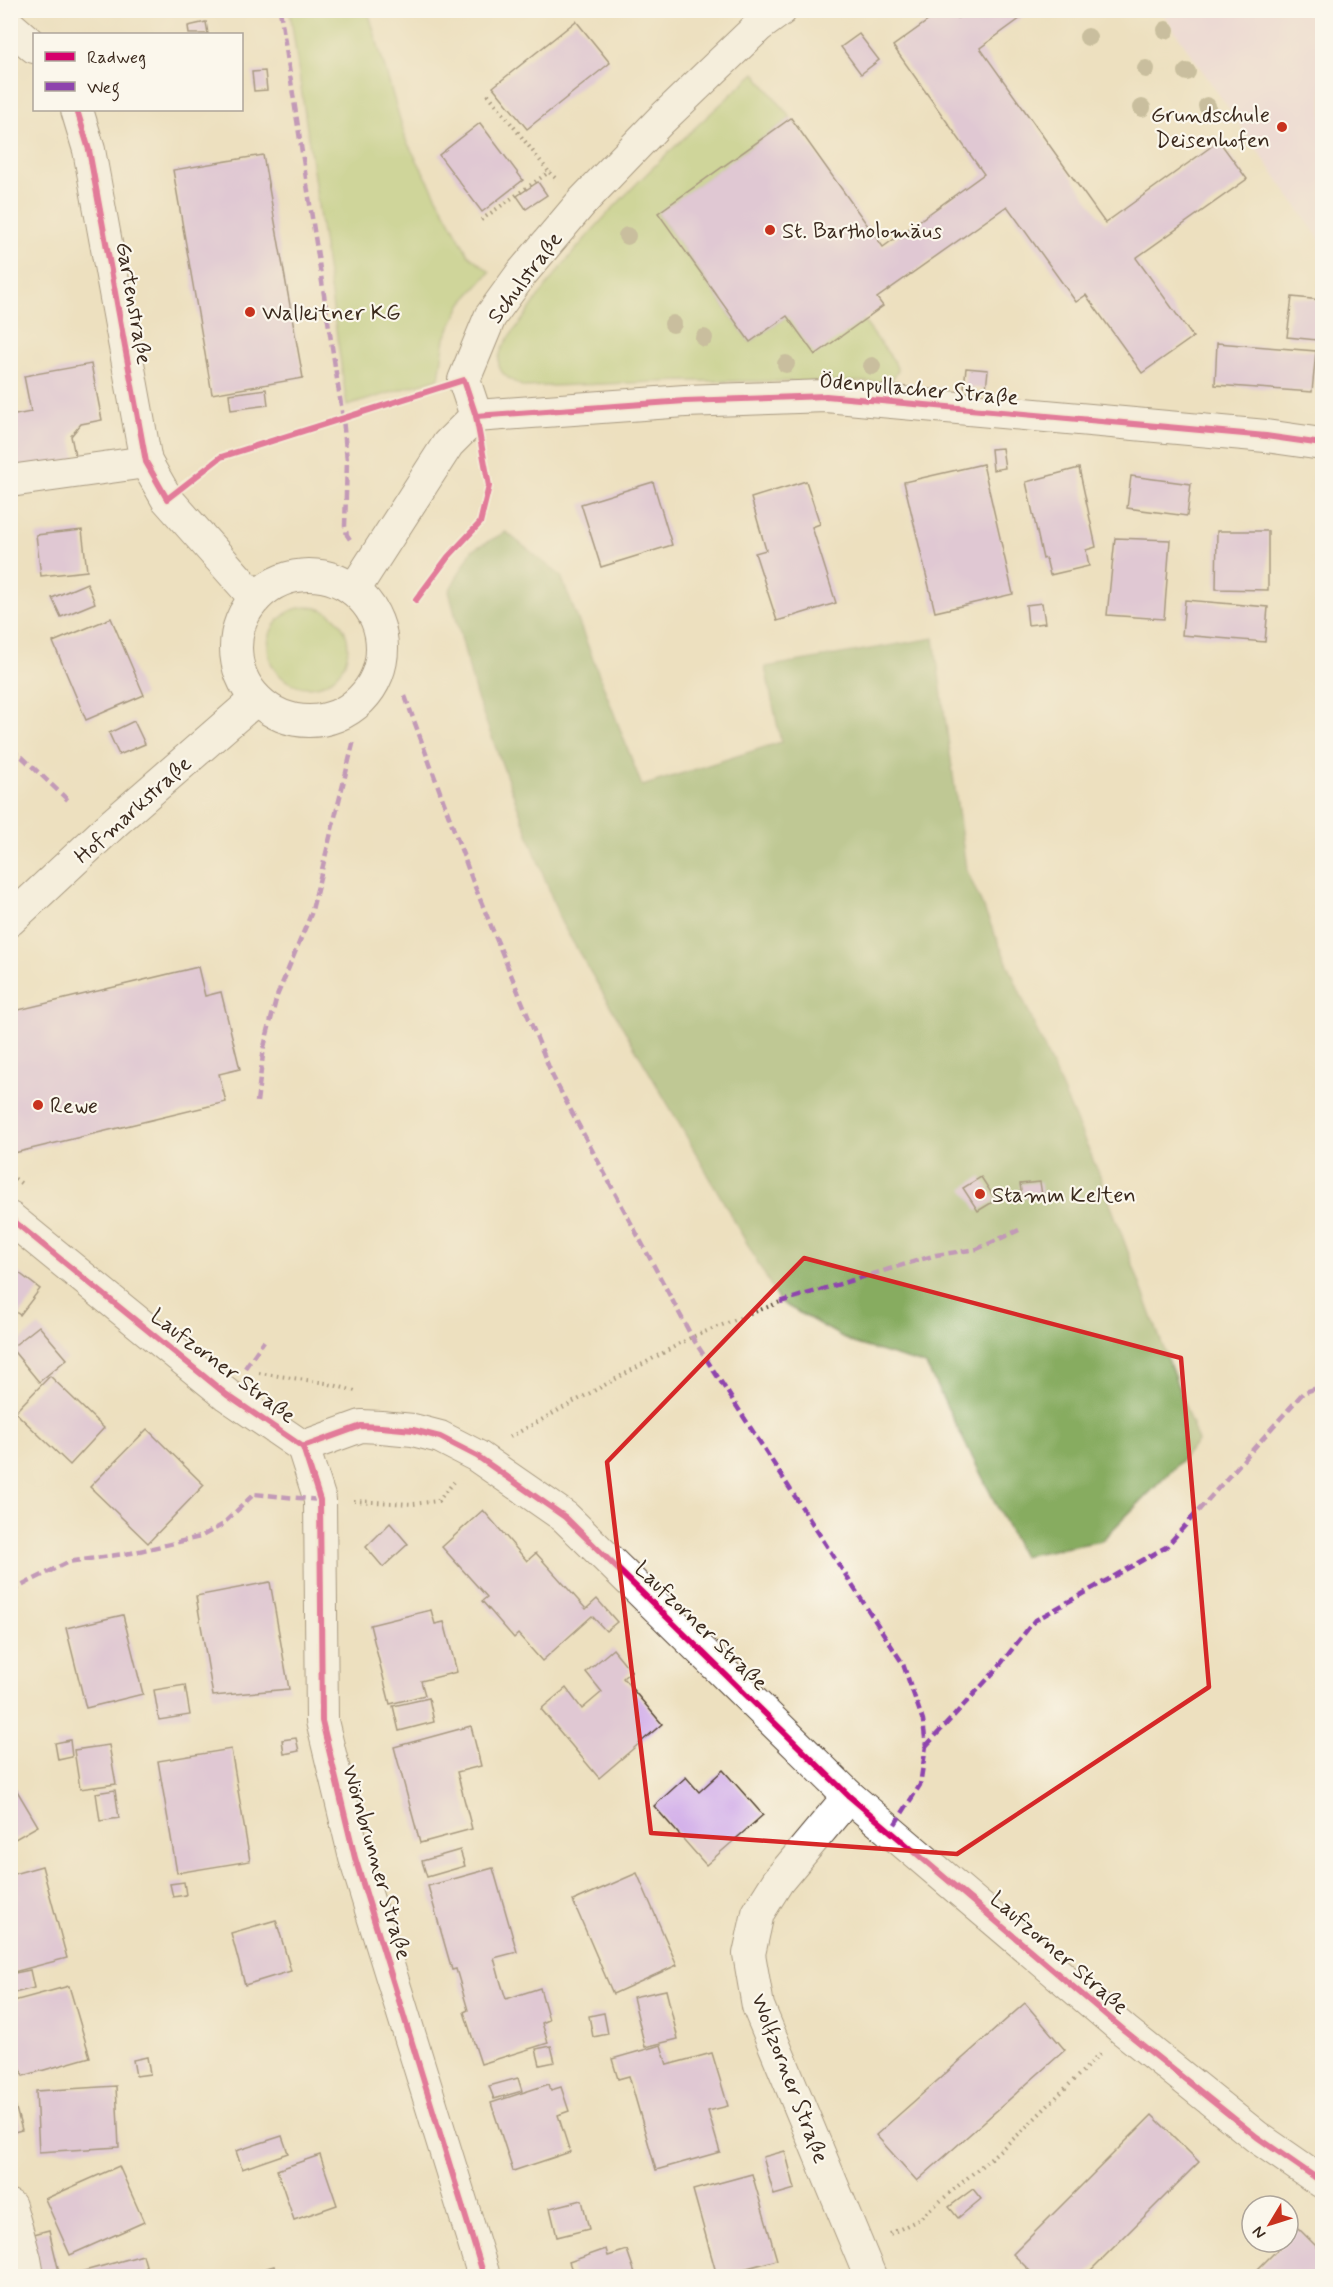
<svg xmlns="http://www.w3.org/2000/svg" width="1333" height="2287" font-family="Mynerve,sans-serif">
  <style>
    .built { fill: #ecd1ea }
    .green { fill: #aac76d; stroke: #727846; stroke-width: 1.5 }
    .forest { fill: #87ac60; stroke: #616b3f; stroke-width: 1.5 }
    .building { fill: #d0abea }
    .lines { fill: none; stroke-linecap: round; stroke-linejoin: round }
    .minor-casing { stroke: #564536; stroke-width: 34 }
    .path { stroke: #564536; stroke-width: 4; stroke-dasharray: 1.5 4.5; stroke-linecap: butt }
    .minor { stroke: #fff; stroke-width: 32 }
    .quiet { stroke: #8e44ad; stroke-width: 4.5; stroke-dasharray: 9 4.5; stroke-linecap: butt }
    .cycleway-casing { stroke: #fbf7ec; stroke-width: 10 }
    .cycleway { stroke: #d6006c; stroke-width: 6 }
    .tree { fill: #9d9674 }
    .marked { fill: none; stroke: #d62828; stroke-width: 4.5; stroke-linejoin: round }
    .poi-dot { fill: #c8321e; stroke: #fbf7ec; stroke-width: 2 }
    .labels { text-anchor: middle; stroke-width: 4.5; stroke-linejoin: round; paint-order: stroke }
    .poi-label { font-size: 22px; fill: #3b2a1e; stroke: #fbf7ec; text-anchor: start }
    .street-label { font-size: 22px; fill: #3b2a1e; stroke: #fbf7ec }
  </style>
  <rect width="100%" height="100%" fill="#fbf7ec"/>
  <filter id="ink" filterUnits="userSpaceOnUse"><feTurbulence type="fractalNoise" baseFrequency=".0167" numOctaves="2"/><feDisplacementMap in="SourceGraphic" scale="12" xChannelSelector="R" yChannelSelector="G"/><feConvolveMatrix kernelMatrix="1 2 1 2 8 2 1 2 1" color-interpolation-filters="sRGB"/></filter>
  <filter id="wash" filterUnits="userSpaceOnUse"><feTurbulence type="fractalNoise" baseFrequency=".008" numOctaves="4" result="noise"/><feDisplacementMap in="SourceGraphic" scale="24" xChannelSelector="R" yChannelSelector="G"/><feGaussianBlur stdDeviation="1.35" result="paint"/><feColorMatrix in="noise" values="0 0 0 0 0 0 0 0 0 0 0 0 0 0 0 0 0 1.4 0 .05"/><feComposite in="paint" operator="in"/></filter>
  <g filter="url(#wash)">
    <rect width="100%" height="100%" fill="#ede0bf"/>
    <!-- built -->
    <polygon class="built" points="1161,11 1322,11 1322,243"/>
    <!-- green -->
    <g class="green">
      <polygon points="290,11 368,11 406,140 468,254 490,272 462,303 445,338 439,378 347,406"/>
      <path d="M755 73 791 118 658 214 750 342 787 316 863 320 894 361 898 371 890 382H882L683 381 524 387C512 381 496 374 499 358 501 345 515 330 523 319 586 225 671 149 755 73Z"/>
      <circle cx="308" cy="647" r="40"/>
    </g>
    <!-- forest -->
    <polygon class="forest" points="506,532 561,576 642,786 781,742 765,667 934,638 966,868 1100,1176 1198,1441 1174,1468 1101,1541 1022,1556 926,1365 853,1343 780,1302 676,1118 561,922 476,695 449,591 472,550"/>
    <g id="blocks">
      <!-- building -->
      <g class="building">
        <polygon points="943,10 953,10 958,18 968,10 1032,10 980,48 1105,223 1219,141 1247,179 1136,258 1193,337 1142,373 1086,295 1076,302 1007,206 877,298 883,306 815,355 787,316 750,342 658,213 791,118 883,247 984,174 893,46"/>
        <polygon points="576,21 610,63 527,129 493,87"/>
        <polygon points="206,22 208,34 189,34 188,26"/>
        <polygon points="859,34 879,60 861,74 841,47"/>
        <polygon points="265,71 267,90 254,91 252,72"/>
        <polygon points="480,123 523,180 482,212 439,155"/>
        <polygon points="263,155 303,378 212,394 173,170"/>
        <polygon points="538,182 547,195 526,209 517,196"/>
        <polygon points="1292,297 1321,300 1317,340 1287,337"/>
        <polygon points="1217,343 1316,351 1312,392 1215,385"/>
        <polygon points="91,364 102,420 81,424 71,436 76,460 10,472 10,416 31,412 24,376"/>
        <polygon points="966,368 988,370 986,389 964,387"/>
        <polygon points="266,389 268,405 231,410 229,394"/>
        <polygon points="1002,448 1005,468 993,470 991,449"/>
        <polygon points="983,464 1013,594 935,612 904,482"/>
        <polygon points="1079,468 1096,547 1086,550 1089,566 1050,575 1046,558 1043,559 1026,482"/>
        <polygon points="1131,476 1191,484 1187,516 1127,508"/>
        <polygon points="806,481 820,524 812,527 836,603 777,621 755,553 766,550 751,498"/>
        <polygon points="653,482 672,545 601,567 581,504"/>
        <polygon points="82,530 87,571 41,576 36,535"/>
        <polygon points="1217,531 1268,531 1268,590 1216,589"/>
        <polygon points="1115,538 1170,540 1164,619 1107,615"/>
        <polygon points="87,583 95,603 61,617 52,598"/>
        <polygon points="1185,600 1268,607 1265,642 1182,635"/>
        <polygon points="1042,603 1045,623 1028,625 1026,605"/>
        <polygon points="111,618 144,695 86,720 53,642"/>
        <polygon points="134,721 145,744 119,755 109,733"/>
        <polygon points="198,967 205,996 221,992 240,1069 219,1074 226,1102 10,1154 10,1012"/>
        <polygon points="981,1177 996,1200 978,1211 963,1188"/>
        <polygon points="1040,1182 1042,1195 1022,1198 1020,1184"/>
        <polygon points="10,1266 40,1289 20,1315 10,1308"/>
        <polygon points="39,1326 67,1359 39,1382 11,1348"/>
        <polygon points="50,1376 104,1428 70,1465 15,1412"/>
        <polygon points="147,1429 204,1485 148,1543 90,1487"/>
        <polygon points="483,1510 527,1561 536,1553 586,1609 597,1599 617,1622 606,1631 592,1616 542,1661 518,1634 514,1638 482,1601 487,1597 442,1547"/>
        <polygon points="390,1523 408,1544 383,1567 366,1547"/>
        <polygon points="270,1582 289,1689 213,1696 196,1596"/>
        <polygon points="431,1610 435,1624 444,1622 457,1672 421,1681 425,1695 390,1704 370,1625"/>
        <polygon points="123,1615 143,1694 86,1708 66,1628"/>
        <polygon points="613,1649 631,1671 623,1678 662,1724 599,1778 541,1709 566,1688 582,1709 602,1692 586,1672"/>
        <polygon points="185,1685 190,1715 159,1720 154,1690"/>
        <polygon points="429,1698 434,1722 399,1731 393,1706"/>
        <polygon points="471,1726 481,1766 457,1772 472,1829 420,1843 394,1747"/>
        <polygon points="296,1738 299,1751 284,1754 282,1740"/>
        <polygon points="70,1740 72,1757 58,1760 55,1743"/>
        <polygon points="109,1745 116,1784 80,1789 74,1750"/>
        <polygon points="231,1749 250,1861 177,1873 158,1761"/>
        <polygon points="723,1770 763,1815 706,1865 654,1806 686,1777 699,1792"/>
        <polygon points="10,1779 38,1826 10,1842"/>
        <polygon points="115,1790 119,1818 100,1821 96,1793"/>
        <polygon points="460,1850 465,1866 427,1877 422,1861"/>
        <polygon points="42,1866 67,1958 10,1973 10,1875"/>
        <polygon points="493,1868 517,1952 494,1958 500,1980 506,1999 540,1988 549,2020 542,2023 548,2043 481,2064 464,2012 468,2010 456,1969 452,1970 428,1886"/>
        <polygon points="637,1873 677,1965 613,1994 573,1901"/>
        <polygon points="184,1882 186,1895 173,1897 170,1884"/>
        <polygon points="276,1920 291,1971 245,1985 231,1933"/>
        <polygon points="30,1970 34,1988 10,1994 10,1974"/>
        <polygon points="69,1986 90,2057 23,2076 10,2034 10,2002"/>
        <polygon points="666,1990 678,2039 645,2047 633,1997"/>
        <polygon points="1025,2003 1065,2050 917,2181 876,2135"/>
        <polygon points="604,2013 608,2034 593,2037 589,2016"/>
        <polygon points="661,2045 667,2065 712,2053 728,2106 708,2111 720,2152 656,2170 629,2076 618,2079 612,2059"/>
        <polygon points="551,2046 555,2062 540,2065 536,2049"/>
        <polygon points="147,2057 150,2074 136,2076 133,2060"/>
        <polygon points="518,2078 522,2091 494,2099 489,2086"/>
        <polygon points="549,2084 551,2090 561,2087 569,2111 558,2115 570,2152 513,2171 491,2103"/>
        <polygon points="116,2086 119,2147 39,2152 36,2091"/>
        <polygon points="10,2087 22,2130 10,2133"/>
        <polygon points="1152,2115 1199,2162 1085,2276 1035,2276 1013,2254"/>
        <polygon points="282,2136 288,2153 242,2169 236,2151"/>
        <polygon points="785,2151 795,2189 774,2195 763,2157"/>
        <polygon points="320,2155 337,2205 294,2220 277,2170"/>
        <polygon points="119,2166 144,2222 70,2255 45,2199"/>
        <polygon points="752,2174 777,2260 717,2276 693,2190"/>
        <polygon points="973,2189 981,2199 958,2218 949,2207"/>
        <polygon points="582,2200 589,2229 557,2237 550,2208"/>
        <polygon points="1298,2228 1322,2252 1322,2276 1251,2276 1285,2242 1288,2242 1288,2239"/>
        <polygon points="49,2230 60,2276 40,2276 30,2235"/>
        <polygon points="606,2249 608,2256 627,2250 636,2276 574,2276 569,2262"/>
        <polygon points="143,2255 149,2276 66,2276"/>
        <polygon points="274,2266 277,2276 239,2276"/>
      </g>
    </g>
  </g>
  <g filter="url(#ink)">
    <use href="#blocks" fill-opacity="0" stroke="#564536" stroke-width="1.5"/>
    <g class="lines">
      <defs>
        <g id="minor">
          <polyline points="10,26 34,47"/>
          <polyline points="77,110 89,150 146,462 167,499 255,598"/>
          <polyline points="476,416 685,401 826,396 1266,436 1322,444"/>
          <polyline points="476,416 464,380 490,317 522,273 582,202 661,120 759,26 781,10"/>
          <polyline points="10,481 146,462"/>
          <circle cx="309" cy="648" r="73"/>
          <polyline points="354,590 448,444 476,416"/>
          <polyline points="10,920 115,822 256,699"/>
          <polyline points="10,1218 227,1395 303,1447"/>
          <polyline points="303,1447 361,1426 381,1427 413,1430 440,1437 477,1456 565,1517 849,1796 1125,2031 1257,2137 1322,2182"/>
          <polyline points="303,1447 320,1500 322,1721 355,1858 484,2276"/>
          <polyline points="849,1796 778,1881 758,1913 749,1954 758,2006 870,2276"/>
          <polyline points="10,2206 25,2259 28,2276"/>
        </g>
      </defs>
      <!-- minor casing -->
      <use href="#minor" class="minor-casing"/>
      <!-- path -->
      <g class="path">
        <polyline points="488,94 549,172"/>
        <polyline points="481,220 549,172 557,180"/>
        <polyline points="10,1175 22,1184"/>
        <polyline points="259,1373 326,1383 355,1391"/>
        <polyline points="510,1437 692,1337 780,1302"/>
        <polyline points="354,1501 413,1504 438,1501 454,1482"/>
        <polyline points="890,2234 918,2220 1019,2134 1100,2054"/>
      </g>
      <!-- minor -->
      <use href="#minor" class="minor"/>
      <!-- quiet -->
      <g class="quiet">
        <polyline points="280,10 343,418 347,461 345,526 347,535 351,541"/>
        <polyline points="405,696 473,882 553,1077 692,1337 903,1664 923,1721 926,1746 920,1785 890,1832"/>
        <polyline points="10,750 22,757 70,802"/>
        <polyline points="257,1102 264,1047 277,996 311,914 354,740"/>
        <polyline points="780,1302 936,1255 977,1249 1019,1230"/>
        <polyline points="245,1368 264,1341"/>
        <polyline points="10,1586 17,1588 68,1562 131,1553 200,1537 222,1525 254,1494 320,1500"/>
        <polyline points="926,1746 996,1670 1034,1621 1166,1547 1303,1393 1322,1386"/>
      </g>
      <defs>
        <g id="cycleway">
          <polyline points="77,110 89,150 146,462 167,499 221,457 464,380 476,416 489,486 480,523 448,557 416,600"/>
          <polyline points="476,416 685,401 826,396 1266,436 1322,444"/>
          <polyline points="10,1218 227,1395 303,1447"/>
          <polyline points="303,1447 361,1426 381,1427 413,1430 440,1437 477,1456 565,1517 849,1796 1125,2031 1257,2137 1322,2182"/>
          <polyline points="303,1447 320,1500 322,1721 355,1858 484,2276"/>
        </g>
      </defs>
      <!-- cycleway casing -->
      <use href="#cycleway" class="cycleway-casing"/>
      <!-- cycleway -->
      <use href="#cycleway" class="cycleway"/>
    </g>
    <!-- trees -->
    <g class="tree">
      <circle cx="1166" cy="30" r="9"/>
      <circle cx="1088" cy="37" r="9"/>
      <circle cx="1146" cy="69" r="9"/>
      <circle cx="1187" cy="72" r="9"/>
      <circle cx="1207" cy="106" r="9"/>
      <circle cx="1142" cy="108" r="9"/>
      <circle cx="627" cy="236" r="9"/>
      <circle cx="673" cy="324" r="9"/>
      <circle cx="704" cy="338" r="9"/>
      <circle cx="786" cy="364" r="9"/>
      <circle cx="872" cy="366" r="9"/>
    </g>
  </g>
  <!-- marked area -->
  <path d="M0 0H1333V2287H0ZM804 1258 1181 1358 1209 1687 957 1854 651 1833 607 1462Z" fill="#ede0bf" fill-opacity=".55" fill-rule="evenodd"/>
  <path class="marked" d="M804 1258 1181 1358 1209 1687 957 1854 651 1833 607 1462Z"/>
  <!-- markers -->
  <g class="poi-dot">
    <circle cx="1282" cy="127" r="6"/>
    <circle cx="770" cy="230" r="6"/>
    <circle cx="250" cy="312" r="6"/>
    <circle cx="38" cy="1105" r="6"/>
    <circle cx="980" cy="1194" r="6"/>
  </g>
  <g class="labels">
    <!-- poi labels -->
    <g class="poi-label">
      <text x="1270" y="122" text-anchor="end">Grundschule<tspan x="1270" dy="25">Deisenhofen</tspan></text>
      <text x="782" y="238">St. Bartholomäus</text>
      <text x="262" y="320">Walleitner KG</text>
      <text x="50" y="1113">Rewe</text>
      <text x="992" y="1202">Stamm Kelten</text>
    </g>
    <!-- street labels -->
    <g class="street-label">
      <text transform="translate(524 277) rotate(-53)" y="8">Schulstraße</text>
      <text transform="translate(135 303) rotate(80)" y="8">Gartenstraße</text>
      <text transform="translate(919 388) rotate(5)" y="8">Ödenpullacher Straße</text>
      <text transform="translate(132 809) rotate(-42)" y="8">Hofmarkstraße</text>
      <text transform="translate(224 1365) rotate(37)" y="8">Laufzorner Straße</text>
      <text transform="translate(702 1625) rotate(44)" y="8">Laufzorner Straße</text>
      <text transform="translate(378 1862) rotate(74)" y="8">Wörnbrunner Straße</text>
      <text transform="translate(1060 1952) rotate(41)" y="8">Laufzorner Straße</text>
      <text transform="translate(791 2078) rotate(69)" y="8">Wolfzorner Straße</text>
    </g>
  </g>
  <!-- margin -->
  <rect width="1333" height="2287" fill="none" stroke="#fbf7ec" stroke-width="36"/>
  <!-- legend -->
  <rect x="33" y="33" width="210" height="78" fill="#fbf7ec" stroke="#aea59a" stroke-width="1.5"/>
  <rect x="45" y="52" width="30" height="9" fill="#d6006c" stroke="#aea59a" stroke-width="1.5"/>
  <text x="87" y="63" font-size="18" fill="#3b2a1e">Radweg</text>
  <rect x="45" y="82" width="30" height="9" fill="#8e44ad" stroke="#aea59a" stroke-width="1.5"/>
  <text x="87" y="93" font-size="18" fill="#3b2a1e">Weg</text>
  <!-- north arrow -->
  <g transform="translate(1270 2224) rotate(232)"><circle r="28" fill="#fbf7ec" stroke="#aea59a" stroke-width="1.5"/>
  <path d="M0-4.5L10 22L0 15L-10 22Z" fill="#c8321e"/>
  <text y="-9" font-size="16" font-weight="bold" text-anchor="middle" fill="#3b2a1e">N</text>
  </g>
</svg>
